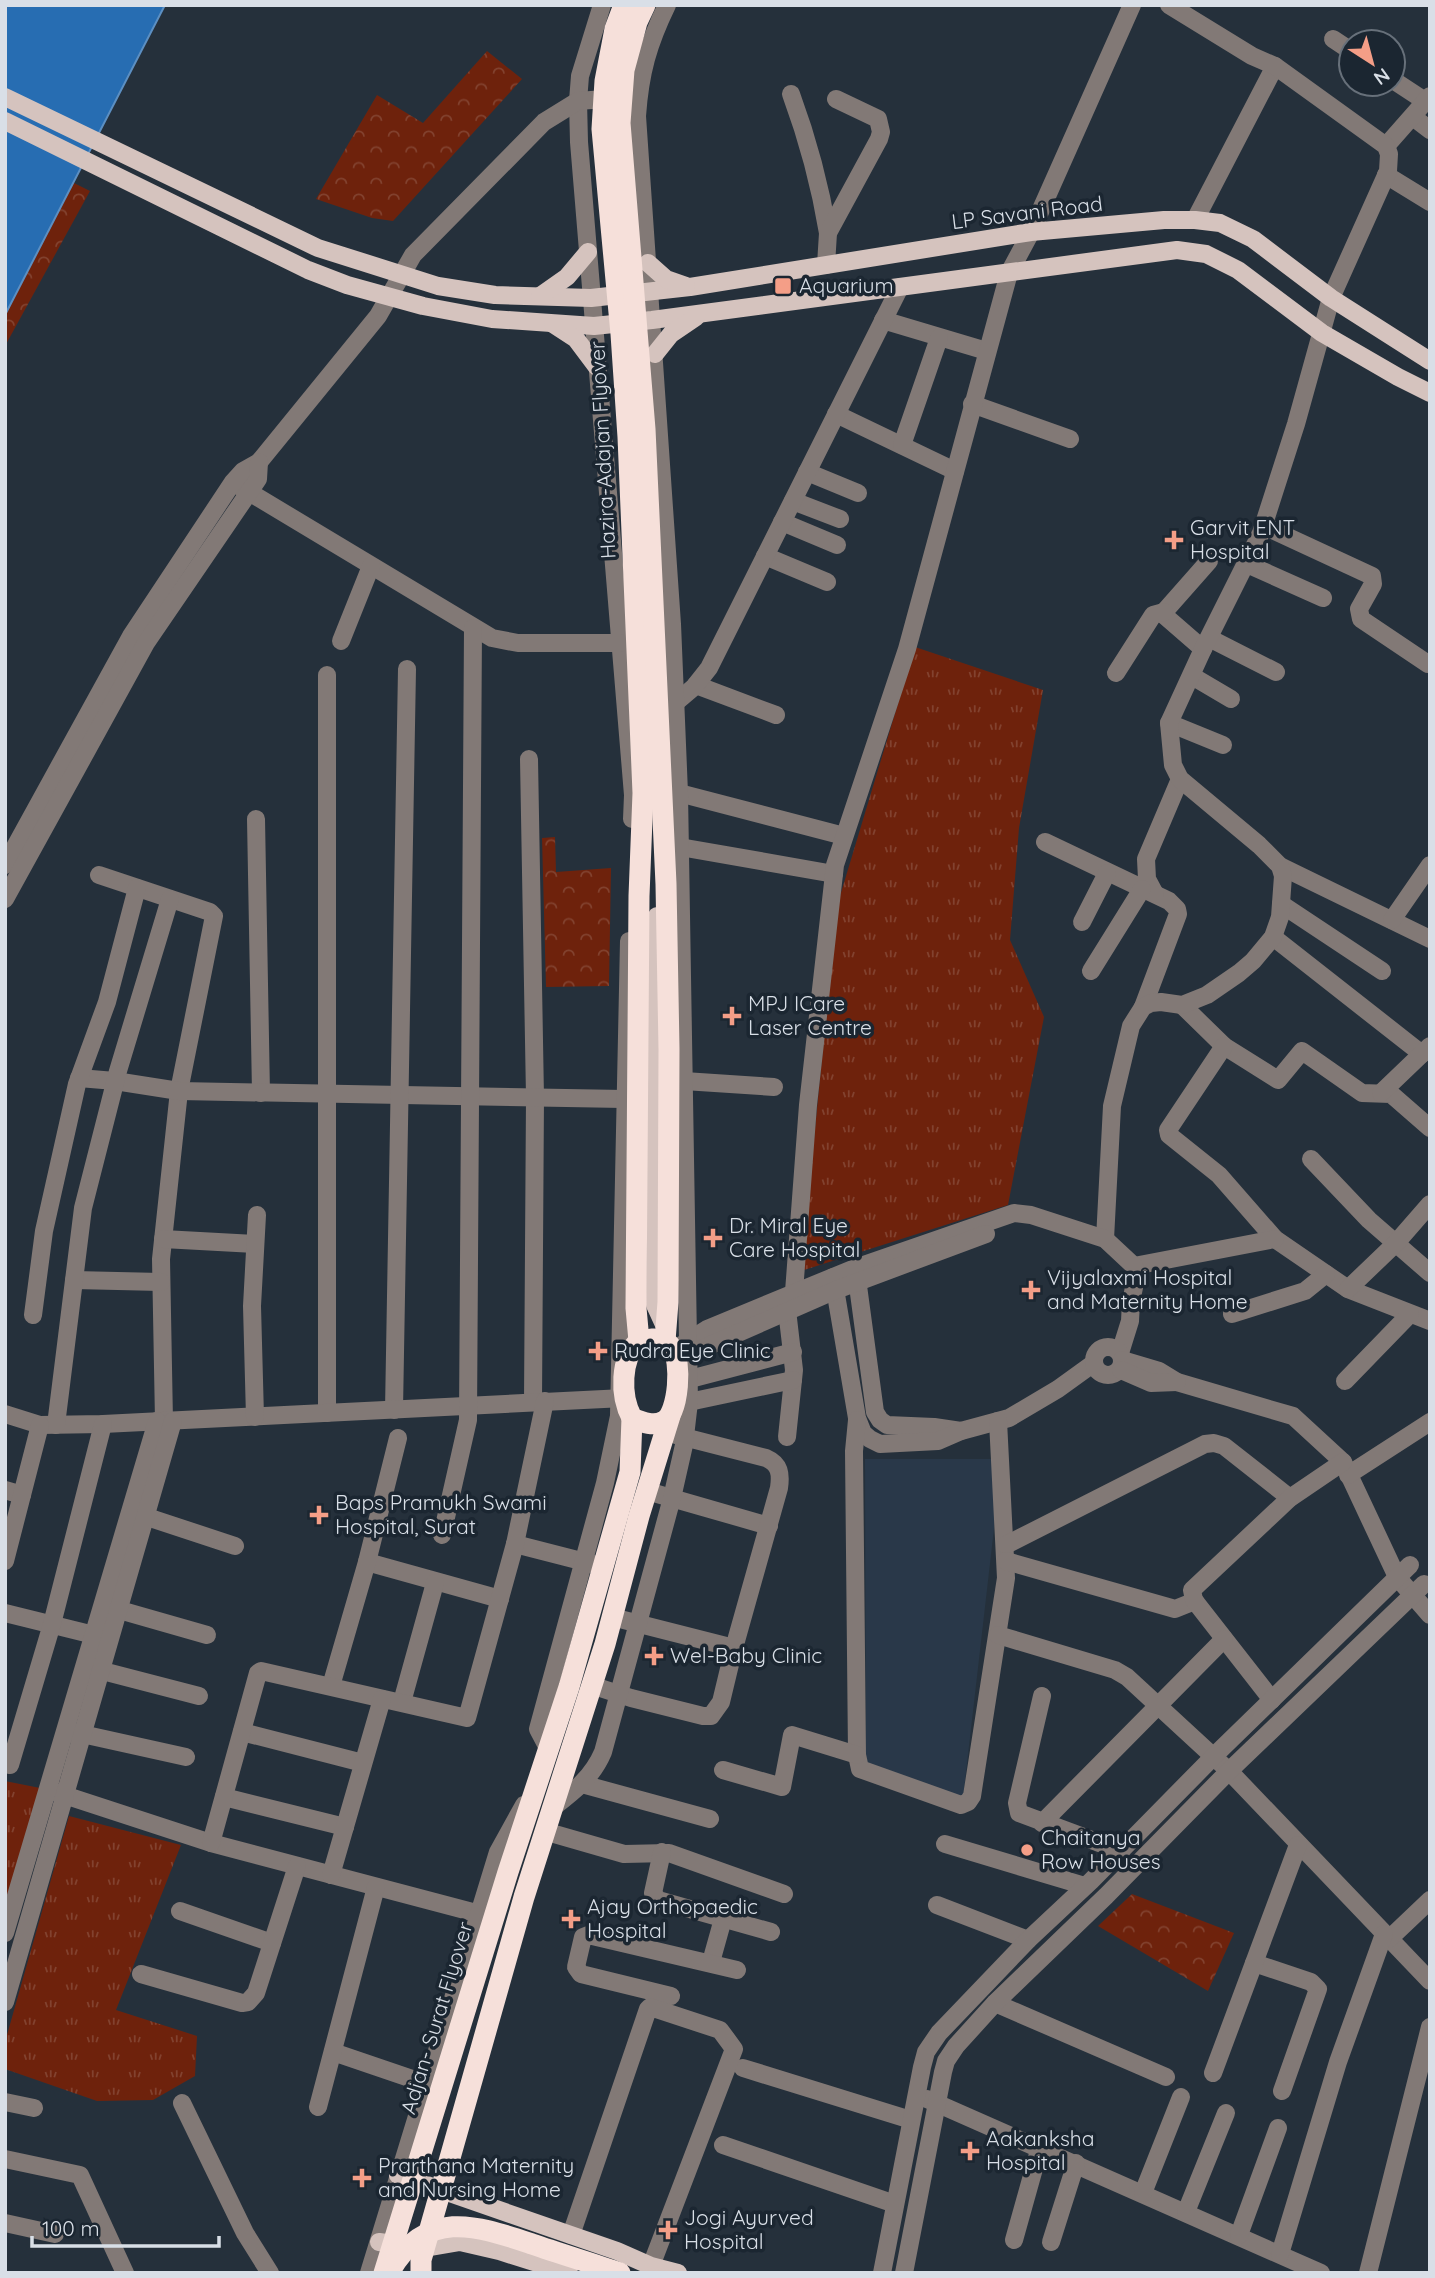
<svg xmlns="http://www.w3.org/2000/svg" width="1435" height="2278" font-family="Quicksand,sans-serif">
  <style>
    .built { fill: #293849 }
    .grass { fill: url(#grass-tufts) }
    .forest { fill: url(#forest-crowns) }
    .water { fill: #276db2; stroke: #5c8fc2; stroke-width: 2 }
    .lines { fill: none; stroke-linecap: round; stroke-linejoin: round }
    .minor { stroke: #827976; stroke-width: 18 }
    .major { stroke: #d5c3be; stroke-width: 18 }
    .highway { stroke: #f6e0da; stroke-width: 21 }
    .poi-dot { fill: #f49e87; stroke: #1b2631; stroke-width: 2.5 }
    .labels { text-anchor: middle; stroke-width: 7; stroke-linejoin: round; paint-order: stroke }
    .street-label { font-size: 21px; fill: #d9dfe7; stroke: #1b2631 }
    .poi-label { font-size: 21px; fill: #d9dfe7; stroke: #1b2631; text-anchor: start }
  </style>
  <defs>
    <pattern id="grass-tufts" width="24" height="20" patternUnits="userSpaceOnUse" patternTransform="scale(1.75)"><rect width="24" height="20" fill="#6e220c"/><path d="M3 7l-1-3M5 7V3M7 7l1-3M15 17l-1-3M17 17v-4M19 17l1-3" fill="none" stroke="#82422f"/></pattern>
    <pattern id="forest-crowns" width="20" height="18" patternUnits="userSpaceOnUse" patternTransform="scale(1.75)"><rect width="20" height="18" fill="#6e220c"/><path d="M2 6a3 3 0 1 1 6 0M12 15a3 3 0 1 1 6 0" fill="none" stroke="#82422f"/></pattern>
  </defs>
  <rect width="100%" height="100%" fill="#25303b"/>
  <!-- built -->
  <polygon class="built" points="865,1459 1002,1459 962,1807 866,1769"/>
  <!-- grass -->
  <g class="grass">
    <polygon points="915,647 1043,690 1019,828 1010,940 1044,1017 1008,1205 801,1271 837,906"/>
    <polygon points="5,1781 45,1789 5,1922"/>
    <polygon points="69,1816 181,1845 116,2010 197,2036 195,2076 153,2100 97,2101 5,2069 5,2042"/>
  </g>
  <!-- forest -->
  <g class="forest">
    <polygon points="487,51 522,79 393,221 372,218 316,199 377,95 423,123"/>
    <polygon points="64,178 90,191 5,346 5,283"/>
    <polygon points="555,837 556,872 611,868 609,986 546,987 542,838"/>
    <polygon points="1132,1894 1234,1933 1208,1991 1098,1926"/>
  </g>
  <!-- water -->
  <polygon class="water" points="5,5 165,5 5,315"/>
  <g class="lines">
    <!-- minor -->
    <g class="minor">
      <polyline points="602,5 580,76 578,101 579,142 633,795 632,819"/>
      <polyline points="1333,39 1351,51"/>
      <polyline points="1393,80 1425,101"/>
      <path d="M791 94C808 140 820 185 828 233"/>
      <polyline points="1413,117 1430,130"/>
      <polyline points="1386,146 1430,96"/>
      <polyline points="1386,175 1430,202"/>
      <polyline points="1195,220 1275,66"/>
      <polyline points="826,265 828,233 879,139 881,132 878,119 836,99"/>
      <polyline points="883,320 987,351"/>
      <polyline points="972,404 1070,439"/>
      <polyline points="836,414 955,471"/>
      <polyline points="902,445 939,338"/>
      <polyline points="807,472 858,493"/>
      <polyline points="239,486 492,638 518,643 620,643"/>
      <polyline points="793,501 840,519"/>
      <polyline points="782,522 837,545"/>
      <polyline points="1264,526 1372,576 1373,584 1359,609 1361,619 1428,664"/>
      <polyline points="765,556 827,582"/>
      <polyline points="1247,564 1323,598"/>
      <polyline points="1209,638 1276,672"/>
      <polyline points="341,641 371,566"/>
      <polyline points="1203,649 1165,616 1164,612 1209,561"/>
      <polyline points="1116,673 1153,615 1164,612"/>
      <polyline points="1192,676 1231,699"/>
      <polyline points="696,685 776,715"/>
      <polyline points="674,704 694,687 709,668 900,287"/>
      <polyline points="1169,723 1223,745"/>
      <polyline points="529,759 535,1097 533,1402"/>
      <polyline points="669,792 679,793 844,836"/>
      <polyline points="256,819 261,1093"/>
      <polyline points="1045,842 1169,901 1177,909 1178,914 1143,1007"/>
      <polyline points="680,847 834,874"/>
      <polyline points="5,865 131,636 233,482 243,471 259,462 378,316 413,255 544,122 578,101 618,98"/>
      <polyline points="1280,866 1430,939"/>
      <polyline points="99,875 210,912 214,916 179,1091 161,1259 164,1421"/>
      <polyline points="1155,894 1147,879 1146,859 1180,779"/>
      <polyline points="5,899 146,643 258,479 259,462"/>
      <polyline points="1281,904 1382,971"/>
      <polyline points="1392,920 1430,865"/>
      <polyline points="1082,922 1107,873"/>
      <polyline points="1273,937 1422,1054"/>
      <polyline points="1091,971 1142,889"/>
      <polyline points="1182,1005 1224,1046 1278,1080 1302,1051 1362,1093 1391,1094 1430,1128"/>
      <polyline points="1224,1046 1168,1130 1169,1135 1219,1175 1275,1239 1348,1289 1430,1321"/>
      <polyline points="79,1078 115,1081 179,1091 624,1099"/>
      <polyline points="684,1081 774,1087"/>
      <polyline points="1381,1093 1430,1046"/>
      <polyline points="1311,1159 1369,1220 1430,1273"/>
      <polyline points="163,1239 255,1244"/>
      <polyline points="1105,1239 1112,1106 1131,1026 1143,1007 1151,1003 1161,1002 1182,1005 1207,995 1239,973 1253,961 1273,937 1280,917 1283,876 1280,866 1259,845 1180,779 1173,765 1169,723 1203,649 1261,533 1296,424 1331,298 1388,171 1389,154 1386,146 1275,66 1252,56 1169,5"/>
      <polyline points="1134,1266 1275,1239"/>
      <polyline points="856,1271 875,1412 880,1420 887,1425 934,1427 961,1431"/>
      <polyline points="833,1277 857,1418 863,1433 870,1439 880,1444 938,1441 961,1431 1009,1418 1058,1389 1094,1363"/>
      <polyline points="74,1280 161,1282"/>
      <polyline points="1348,1289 1396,1243 1430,1204"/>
      <polyline points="794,1292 808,1105 835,865 907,649 1009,273 1031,232 1132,5"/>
      <polyline points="787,1310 794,1370 787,1437"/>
      <polyline points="1232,1314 1305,1291 1326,1274"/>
      <polyline points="33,1315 44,1231 77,1084 107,1002 137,888"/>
      <polyline points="680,1346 707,1329 855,1268 1014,1213 1031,1215 1105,1239 1134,1266 1137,1273 1131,1302 1130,1321 1120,1353"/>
      <circle cx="1108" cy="1361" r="14"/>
      <polyline points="681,1358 836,1290 986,1234"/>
      <polyline points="1122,1360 1159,1371 1177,1382 1293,1416 1343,1462 1397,1577 1430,1615"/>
      <polyline points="1121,1370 1151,1383 1177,1382"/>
      <polyline points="690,1379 793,1352"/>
      <polyline points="1345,1381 1410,1314"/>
      <polyline points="689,1402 793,1380"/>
      <polyline points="394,1410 407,669"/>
      <polyline points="327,1413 327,675"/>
      <polyline points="5,1414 40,1425 103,1424 624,1398"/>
      <polyline points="255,1417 252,1306 257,1215"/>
      <polyline points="857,1420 854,1451 857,1755 860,1769 961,1805 968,1802 972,1796 1006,1578 998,1421"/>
      <polyline points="56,1425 83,1208 118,1071 170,899"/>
      <polyline points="1348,1475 1430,1422"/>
      <polyline points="5,1490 22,1495"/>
      <polyline points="647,1491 769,1526"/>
      <polyline points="135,1513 235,1546"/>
      <polyline points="442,1535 468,1420 473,628"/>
      <polyline points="515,1544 593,1564"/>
      <polyline points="1006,1545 1205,1444 1214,1443 1224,1446 1290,1498"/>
      <polyline points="5,1561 40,1425"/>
      <polyline points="1006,1561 1175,1609 1195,1601"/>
      <polyline points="367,1562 500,1599"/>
      <polyline points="109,1607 207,1635"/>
      <polyline points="5,1613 94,1635"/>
      <polyline points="612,1617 734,1648"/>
      <polyline points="998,1635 1115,1670 1127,1677 1229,1771 1430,1981"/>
      <polyline points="91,1668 199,1696"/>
      <path d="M591 1685 631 1698 703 1716H711L721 1702 734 1648 779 1488C781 1474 780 1464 766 1458L676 1435"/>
      <polyline points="331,1686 367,1562 398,1438"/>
      <polyline points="1042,1696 1017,1803 1019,1813 1121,1851"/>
      <polyline points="1272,1700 1194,1600 1192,1590 1290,1498 1343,1462"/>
      <polyline points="402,1702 435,1583"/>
      <polyline points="73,1732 186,1757"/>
      <polyline points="242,1732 363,1763"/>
      <polyline points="549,1750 538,1729 605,1483 619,1416 629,941"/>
      <polyline points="10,1765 52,1624 103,1424"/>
      <polyline points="723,1770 782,1787 792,1735 857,1755"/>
      <polyline points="582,1784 710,1819"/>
      <polyline points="55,1792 211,1843 480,1914"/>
      <polyline points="224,1797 345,1827"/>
      <path d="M551 1809C573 1792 592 1778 603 1752L672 1498 684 1445 689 1402 679 793 672 624 637 116C640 73 648 44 667 5"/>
      <polyline points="1042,1823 1224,1639"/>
      <polyline points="544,1831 624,1854 669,1853 784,1894"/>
      <polyline points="211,1843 258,1673 261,1671 467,1718 515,1544 545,1401"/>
      <polyline points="945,1844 1085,1886"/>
      <polyline points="662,1852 653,1893 658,1900 771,1932"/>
      <polyline points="331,1875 382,1699"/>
      <polyline points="937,1905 1028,1940"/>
      <polyline points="180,1911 272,1943"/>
      <polyline points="5,1933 157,1421"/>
      <polyline points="1389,1939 1430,1900"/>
      <polyline points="711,1962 723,1919"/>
      <polyline points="1254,1963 1311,1982 1318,1989 1282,2091"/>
      <polyline points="141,1974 242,2003 248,2002 256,1993 297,1866"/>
      <polyline points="671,1996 581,1974 576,1967 583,1937 588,1935 737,1970"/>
      <polyline points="5,2002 173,1421"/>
      <polyline points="995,2003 1166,2077"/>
      <polyline points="333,2052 427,2084"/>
      <polyline points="743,2068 911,2120"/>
      <polyline points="1213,2073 1298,1845"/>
      <polyline points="927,2099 1321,2273"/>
      <polyline points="5,2102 34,2108"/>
      <polyline points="182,2103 245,2233 270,2273"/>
      <polyline points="318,2107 376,1887"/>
      <polyline points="723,2145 895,2204"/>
      <polyline points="5,2159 80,2175 125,2273"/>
      <polyline points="1143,2193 1181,2097"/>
      <polyline points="1186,2212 1226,2113"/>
      <polyline points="5,2223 55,2234"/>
      <polyline points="571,2235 648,2009 650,2007 720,2030 734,2049 651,2266"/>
      <polyline points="1239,2235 1278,2128"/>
      <polyline points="1014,2240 1040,2147"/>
      <polyline points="1051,2242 1076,2163"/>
      <polyline points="1280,2254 1338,2062 1384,1934"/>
      <polyline points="369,2273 498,1852 524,1805"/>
      <polyline points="882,2273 922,2067 926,2052 939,2033 1028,1940 1091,1881 1214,1756 1410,1565"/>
      <polyline points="904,2273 943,2072 946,2061 956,2046 995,2003 1106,1896 1229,1771 1424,1584"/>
      <polyline points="1368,2273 1430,2027"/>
    </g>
    <!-- major -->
    <g class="major">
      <polyline points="5,97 318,248 438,286 495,295 591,298 690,287 1031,232 1164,220 1195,220 1220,223 1253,239 1331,298 1430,361"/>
      <polyline points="5,121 308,270 347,285 423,306 492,319 594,326 652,320 1177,250 1206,254 1238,270 1322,333 1398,377 1430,393"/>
      <polyline points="648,263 666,279 686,286"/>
      <polyline points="540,296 567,277 588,252"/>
      <polyline points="553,324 576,339 597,367"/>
      <polyline points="655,354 671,334 696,317"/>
      <polyline points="657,916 655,1305 666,1329"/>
      <polyline points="398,2175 617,2251 651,2266 678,2273"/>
      <polyline points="379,2242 425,2248 460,2242 499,2251 569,2273"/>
    </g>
    <!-- highway -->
    <g class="highway">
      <polyline points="624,5 615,29 605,81 602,129 621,334 628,437 643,793 639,896 636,1308 639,1341"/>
      <polyline points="645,5 637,22 624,70 620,123 645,429 666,884 669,1049 668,1302 665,1341"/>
      <path d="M653 1339C662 1340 667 1341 672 1348 682 1360 679 1413 664 1421 654 1427 642 1422 632 1418 620 1396 620 1358 639 1341Z"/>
      <path d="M390 2271C427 2208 475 2225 532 2244 561 2254 591 2263 620 2273"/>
      <polyline points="384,2273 508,1872 569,1687 630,1472 632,1418"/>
      <polyline points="421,2273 421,2260 524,1897 605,1644 639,1516 670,1416"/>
    </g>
  </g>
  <!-- markers -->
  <g class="poi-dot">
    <rect x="774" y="277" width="18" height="18" rx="3.5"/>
    <path d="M1170.5 529.5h7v7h7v7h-7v7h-7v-7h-7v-7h7z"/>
    <path d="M728.5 1005.5h7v7h7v7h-7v7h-7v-7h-7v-7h7z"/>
    <path d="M709.5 1227.5h7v7h7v7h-7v7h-7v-7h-7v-7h7z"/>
    <path d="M1027.5 1279.5h7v7h7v7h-7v7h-7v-7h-7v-7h7z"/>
    <path d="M594.5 1340.5h7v7h7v7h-7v7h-7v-7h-7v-7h7z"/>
    <path d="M315.5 1504.5h7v7h7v7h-7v7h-7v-7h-7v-7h7z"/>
    <path d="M650.5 1645.5h7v7h7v7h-7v7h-7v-7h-7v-7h7z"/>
    <circle cx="1027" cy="1850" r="7"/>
    <path d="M567.5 1908.5h7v7h7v7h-7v7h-7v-7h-7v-7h7z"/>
    <path d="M966.5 2140.5h7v7h7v7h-7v7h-7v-7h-7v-7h7z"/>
    <path d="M358.5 2167.5h7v7h7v7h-7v7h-7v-7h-7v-7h7z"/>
    <path d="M664.5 2219.5h7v7h7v7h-7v7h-7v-7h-7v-7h7z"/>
  </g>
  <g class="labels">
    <!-- street labels -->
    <g class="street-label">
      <text transform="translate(1027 213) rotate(-7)" y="7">LP Savani Road</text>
      <text transform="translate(603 450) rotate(-93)" y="7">Hazira-Adajan Flyover</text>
      <text transform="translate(437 2018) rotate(-73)" y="7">Adjan- Surat Flyover</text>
    </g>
    <!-- poi labels -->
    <g class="poi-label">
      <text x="799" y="293">Aquarium</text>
      <text x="1190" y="535">Garvit ENT<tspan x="1190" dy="24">Hospital</tspan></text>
      <text x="748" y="1011">MPJ ICare<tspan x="748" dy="24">Laser Centre</tspan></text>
      <text x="729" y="1233">Dr. Miral Eye<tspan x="729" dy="24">Care Hospital</tspan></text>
      <text x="1047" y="1285">Vijyalaxmi Hospital<tspan x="1047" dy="24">and Maternity Home</tspan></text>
      <text x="614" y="1358">Rudra Eye Clinic</text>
      <text x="335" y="1510">Baps Pramukh Swami<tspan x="335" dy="24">Hospital, Surat</tspan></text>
      <text x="670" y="1663">Wel-Baby Clinic</text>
      <text x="1041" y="1845">Chaitanya<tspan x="1041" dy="24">Row Houses</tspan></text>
      <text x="587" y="1914">Ajay Orthopaedic<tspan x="587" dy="24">Hospital</tspan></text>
      <text x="986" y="2146">Aakanksha<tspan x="986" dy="24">Hospital</tspan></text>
      <text x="378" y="2173">Prarthana Maternity<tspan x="378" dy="24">and Nursing Home</tspan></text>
      <text x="684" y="2225">Jogi Ayurved<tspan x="684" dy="24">Hospital</tspan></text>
    </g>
  </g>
  <!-- border -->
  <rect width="1435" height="2278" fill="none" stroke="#d9dfe7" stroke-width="14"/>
  <!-- north arrow -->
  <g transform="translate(1372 63) rotate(144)"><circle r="33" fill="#1b2631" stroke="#67707a" stroke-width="2"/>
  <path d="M0-5L12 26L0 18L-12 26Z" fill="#f49e87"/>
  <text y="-10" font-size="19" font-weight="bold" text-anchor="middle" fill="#d9dfe7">N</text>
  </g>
  <!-- scale -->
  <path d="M32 2236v10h187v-10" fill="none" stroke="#d9dfe7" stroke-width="3.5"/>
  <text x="42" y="2236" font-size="21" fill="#d9dfe7" stroke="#1b2631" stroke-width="5" paint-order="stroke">100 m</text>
</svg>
